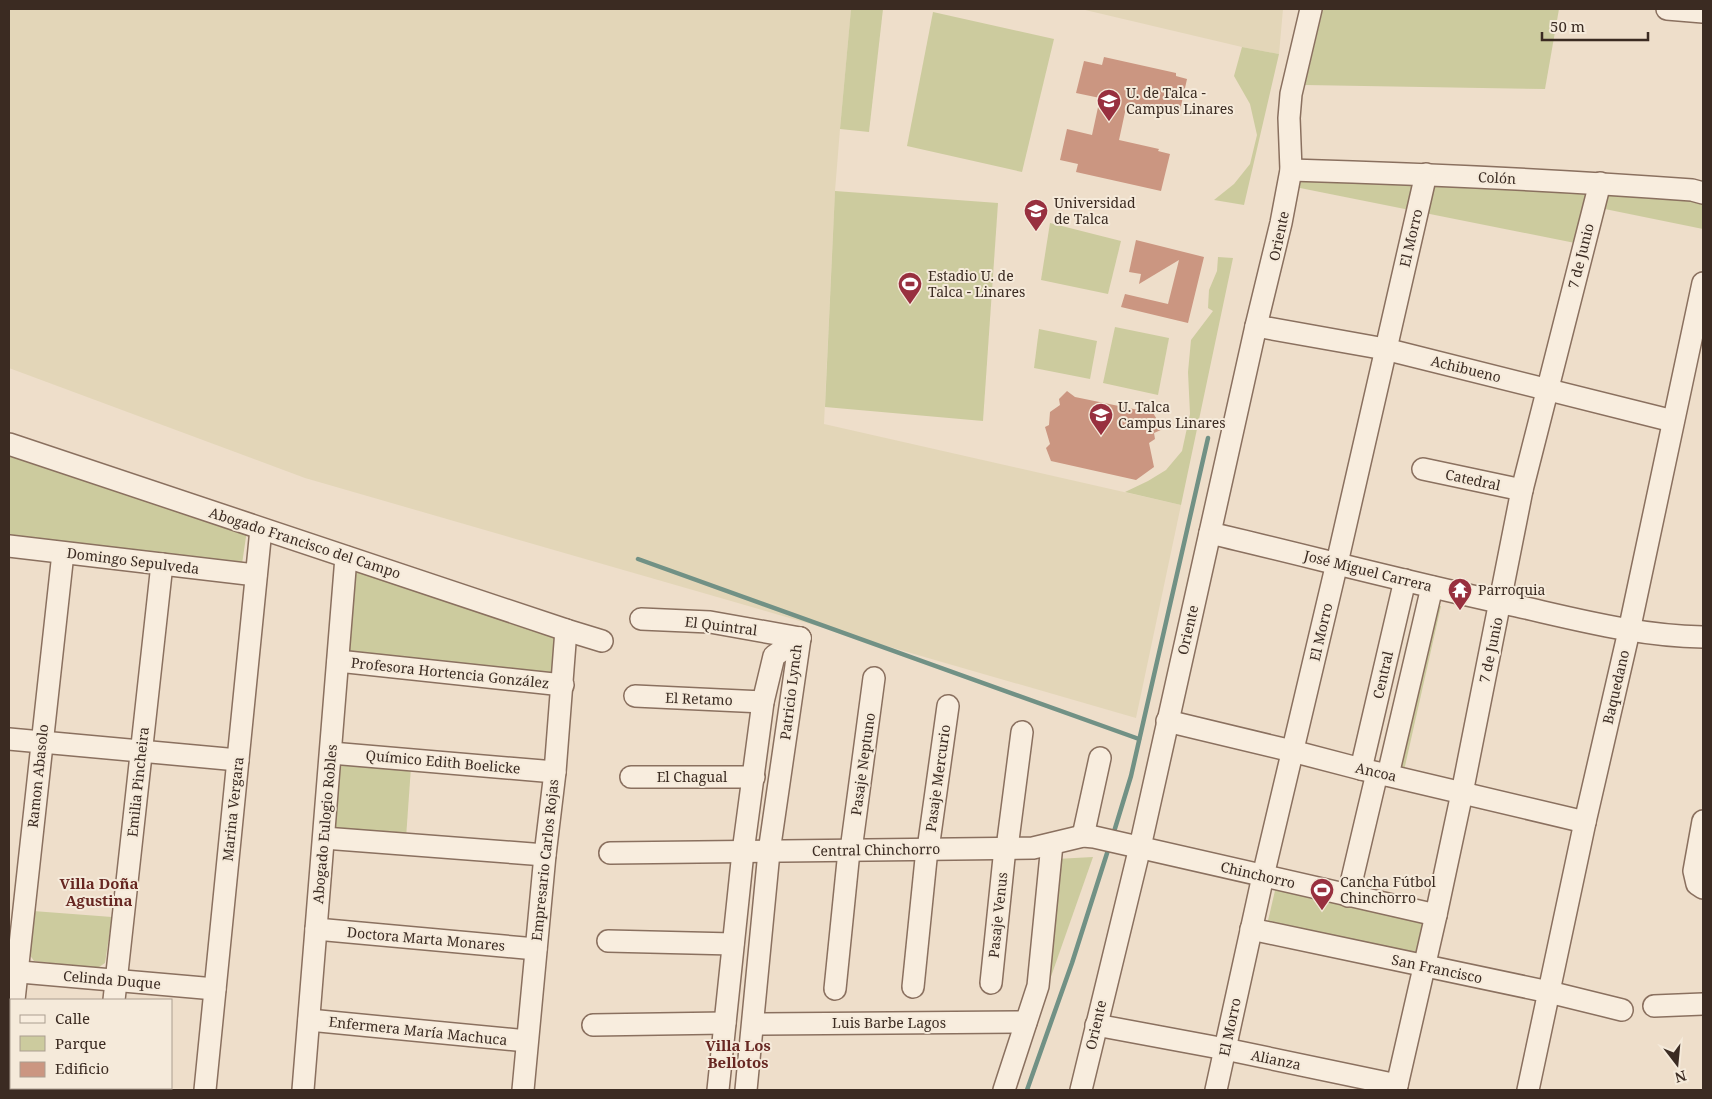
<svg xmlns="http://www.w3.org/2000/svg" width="1712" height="1099" font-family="'Noto Serif',serif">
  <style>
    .farmland { fill: #e3d6b8 }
    .green { fill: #cccb9e }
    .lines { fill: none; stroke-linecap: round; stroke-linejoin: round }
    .stream { stroke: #719185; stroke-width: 4.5 }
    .building { fill: #cb9681 }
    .minor-casing { stroke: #8a705f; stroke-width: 24 }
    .minor { stroke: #f8edde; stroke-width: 21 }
    .labels { text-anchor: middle; stroke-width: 4; stroke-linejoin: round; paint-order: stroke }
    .poi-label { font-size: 14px; fill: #3b2b22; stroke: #f5eada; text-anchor: start }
    .street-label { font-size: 14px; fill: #3b2b22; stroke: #f5eada }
    .neighbourhood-label { font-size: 15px; font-weight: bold; fill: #672722; stroke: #f5eada }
  </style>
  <rect width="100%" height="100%" fill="#eedeca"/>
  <!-- farmland -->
  <g class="farmland">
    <polygon points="9,9 851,9 840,129 835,191 824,424 1181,505 1136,718 305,478 9,368"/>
    <polygon points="1081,9 1283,9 1279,54 1242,47"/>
  </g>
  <!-- green -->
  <g class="green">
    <polygon points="851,9 883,9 869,132 840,129"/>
    <polygon points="1323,9 1559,9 1545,89 1305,85"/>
    <polygon points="933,12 1054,39 1022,172 907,146"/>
    <polygon points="1242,47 1279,54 1244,205 1214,200 1234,184 1250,164 1257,135 1250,104 1234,76"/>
    <polygon points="1301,173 1703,198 1703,229 1595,207 1585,245 1300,188"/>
    <polygon points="835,191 998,203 983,421 825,407"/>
    <polygon points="1050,223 1121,241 1108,294 1041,280"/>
    <polygon points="1218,257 1233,258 1181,505 1125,492 1148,481 1166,470 1182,451 1190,414 1188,372 1191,340 1213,311 1208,308 1209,290 1217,271"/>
    <polygon points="1115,327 1169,338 1158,395 1103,383"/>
    <polygon points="1039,329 1097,341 1090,379 1034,368"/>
    <polygon points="9,452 247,530 242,564 9,538"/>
    <polygon points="352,567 559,635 556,678 344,655"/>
    <polygon points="1421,602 1441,606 1403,775 1384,771"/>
    <polygon points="335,760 411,767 406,838 332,833"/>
    <polygon points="1093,857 1047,988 1056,859"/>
    <polygon points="1277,882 1428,917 1419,955 1267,925"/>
    <polygon points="33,911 112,917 105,963 96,969 34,961 27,951"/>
  </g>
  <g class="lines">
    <!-- stream -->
    <g class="stream">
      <polyline points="638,559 1139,739"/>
      <polyline points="1113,835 1131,776 1208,438"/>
      <polyline points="1027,1090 1072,963 1109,847"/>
    </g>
  </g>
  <!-- building -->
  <g class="building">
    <polygon points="1104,57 1176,73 1176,76 1187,79 1179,115 1127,103 1119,140 1159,149 1158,151 1170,154 1161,191 1076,172 1078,164 1060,160 1067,129 1092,135 1100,98 1076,93 1084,61 1102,65"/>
    <polygon points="1136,240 1204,257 1188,323 1121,307 1125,294 1168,304 1179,260 1139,284 1141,274 1129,272"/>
    <polygon points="1067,391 1075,397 1153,413 1163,429 1154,433 1155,439 1149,443 1154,467 1136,480 1051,461 1046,448 1050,444 1045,427 1049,425 1050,412 1060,405 1059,399"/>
  </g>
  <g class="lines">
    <defs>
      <g id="minor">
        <polyline points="1667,9 1703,12"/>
        <path d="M1291 170C1425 174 1559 180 1692 190L1703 193"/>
        <polyline points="1256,326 1385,349 1673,421"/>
        <polyline points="9,444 566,630 602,641"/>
        <polyline points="1423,469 1522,490"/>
        <path d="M1210 533C1312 557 1414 584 1517 606 1579 620 1639 636 1703 637"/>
        <polyline points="9,546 256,575"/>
        <polyline points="641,619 710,622 800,638"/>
        <polyline points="338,661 563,685"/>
        <polyline points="635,696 763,702"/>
        <polyline points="1167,721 1292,751 1361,769 1585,822"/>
        <polyline points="9,739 238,760"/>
        <polyline points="331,753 555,772"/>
        <polyline points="1361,769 1405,580"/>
        <polyline points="1388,775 1432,587"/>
        <polyline points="631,777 754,777"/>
        <polyline points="1703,821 1694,871 1697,884 1703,888"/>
        <polyline points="1083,836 1100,758"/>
        <polyline points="324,838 545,855"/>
        <polyline points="1007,848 1022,732"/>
        <polyline points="928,849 948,706"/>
        <polyline points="851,850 874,678"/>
        <polyline points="610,853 1033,848 1083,836 1094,837 1436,915"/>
        <polyline points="1348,896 1377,773"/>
        <polyline points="316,929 536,949"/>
        <polyline points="1251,929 1549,992 1622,1010"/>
        <polyline points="608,941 733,944"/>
        <polyline points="9,971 215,989"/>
        <polyline points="991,983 1005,848"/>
        <polyline points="913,987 927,849"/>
        <polyline points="835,989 849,851"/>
        <polyline points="14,1000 63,553"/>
        <polyline points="114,1000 162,564"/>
        <polyline points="1654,1006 1703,1004"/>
        <polyline points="309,1020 527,1041"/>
        <polyline points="753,1024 1026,1022"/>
        <polyline points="593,1025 725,1023"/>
        <polyline points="1096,1025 1225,1049 1397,1085"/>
        <polyline points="9,1045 11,1023"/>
        <polyline points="105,1090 105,1088"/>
        <polyline points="205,1090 261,529"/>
        <polyline points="303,1090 346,557"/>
        <polyline points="523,1090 545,855 555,772 566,630"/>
        <polyline points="718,1090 743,852 763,702 774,656 800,638"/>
        <polyline points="746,1090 769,852 800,638"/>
        <polyline points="1004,1090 1038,986 1052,844"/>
        <polyline points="1081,1090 1140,847 1256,326 1281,223 1291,170 1289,118 1291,94 1311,9"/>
        <polyline points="1216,1090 1263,876 1337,563 1426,174"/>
        <polyline points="1396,1090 1436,915 1462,793 1522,490 1600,183"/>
        <polyline points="1528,1090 1585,822 1629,631 1703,283"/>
      </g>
    </defs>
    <!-- minor casing -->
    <use href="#minor" class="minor-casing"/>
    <!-- minor -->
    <use href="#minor" class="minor"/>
  </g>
  <!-- icons -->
  <defs>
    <symbol id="university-pin" viewBox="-11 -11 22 30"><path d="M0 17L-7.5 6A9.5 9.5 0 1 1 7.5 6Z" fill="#98303f" stroke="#f5eada"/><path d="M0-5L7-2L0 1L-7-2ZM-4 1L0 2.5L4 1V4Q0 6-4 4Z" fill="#fff"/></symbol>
    <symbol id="stadium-pin" viewBox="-11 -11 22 30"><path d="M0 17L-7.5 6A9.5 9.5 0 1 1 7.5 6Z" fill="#98303f" stroke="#f5eada"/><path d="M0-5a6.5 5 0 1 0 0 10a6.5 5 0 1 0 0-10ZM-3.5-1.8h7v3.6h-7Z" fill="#fff"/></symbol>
    <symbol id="temple-pin" viewBox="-11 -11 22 30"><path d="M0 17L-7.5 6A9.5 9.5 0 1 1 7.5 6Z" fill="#98303f" stroke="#f5eada"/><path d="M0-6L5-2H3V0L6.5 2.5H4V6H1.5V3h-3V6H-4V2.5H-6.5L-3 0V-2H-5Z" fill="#fff"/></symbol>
  </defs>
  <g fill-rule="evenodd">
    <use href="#university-pin" x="1095" y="87" width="28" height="38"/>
    <use href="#university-pin" x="1022" y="197" width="28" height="38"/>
    <use href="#stadium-pin" x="896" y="270" width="28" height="38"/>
    <use href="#university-pin" x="1087" y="401" width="28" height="38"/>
    <use href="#temple-pin" x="1446" y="576" width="28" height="38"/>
    <use href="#stadium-pin" x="1308" y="876" width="28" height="38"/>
  </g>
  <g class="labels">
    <!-- poi labels -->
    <g class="poi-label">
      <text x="1126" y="98">U. de Talca -<tspan x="1126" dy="16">Campus Linares</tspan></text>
      <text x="1054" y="208">Universidad<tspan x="1054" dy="16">de Talca</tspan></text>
      <text x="928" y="281">Estadio U. de<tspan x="928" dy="16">Talca - Linares</tspan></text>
      <text x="1118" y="412">U. Talca<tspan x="1118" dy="16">Campus Linares</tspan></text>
      <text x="1478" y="595">Parroquia</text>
      <text x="1340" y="887">Cancha Fútbol<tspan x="1340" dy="16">Chinchorro</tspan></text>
    </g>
    <!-- street labels -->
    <g class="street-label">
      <text transform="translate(1497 178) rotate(3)" y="5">Colón</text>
      <text transform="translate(1279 236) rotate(-78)" y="5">Oriente</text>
      <text transform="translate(1411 238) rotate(-77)" y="5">El Morro</text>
      <text transform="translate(1581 256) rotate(-76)" y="5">7 de Junio</text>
      <text transform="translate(1466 369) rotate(14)" y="5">Achibueno</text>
      <text transform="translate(1473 480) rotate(12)" y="5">Catedral</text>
      <text transform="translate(305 543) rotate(18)" y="5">Abogado Francisco del Campo</text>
      <text transform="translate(133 561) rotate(7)" y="5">Domingo Sepulveda</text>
      <text transform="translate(1368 571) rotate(14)" y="5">José Miguel Carrera</text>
      <text transform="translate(721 626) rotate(7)" y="5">El Quintral</text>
      <text transform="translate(1188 630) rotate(-77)" y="5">Oriente</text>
      <text transform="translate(1321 632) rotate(-77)" y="5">El Morro</text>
      <text transform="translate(1491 650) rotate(-78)" y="5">7 de Junio</text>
      <text transform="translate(450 673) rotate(6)" y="5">Profesora Hortencia González</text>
      <text transform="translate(1383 675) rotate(-77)" y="5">Central</text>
      <text transform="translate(1616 687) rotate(-77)" y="5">Baquedano</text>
      <text transform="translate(791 692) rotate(-83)" y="5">Patricio Lynch</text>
      <text transform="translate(699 699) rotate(2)" y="5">El Retamo</text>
      <text transform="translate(443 762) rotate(5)" y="5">Químico Edith Boelicke</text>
      <text transform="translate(863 764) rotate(-82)" y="5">Pasaje Neptuno</text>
      <text transform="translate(1376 772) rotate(13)" y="5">Ancoa</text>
      <text transform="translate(38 776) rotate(-84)" y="5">Ramon Abasolo</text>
      <text x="692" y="782">El Chagual</text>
      <text transform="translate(938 778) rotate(-82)" y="5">Pasaje Mercurio</text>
      <text transform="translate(138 782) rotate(-84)" y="5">Emilia Pincheira</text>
      <text transform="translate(233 809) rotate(-84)" y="5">Marina Vergara</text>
      <text transform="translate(325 824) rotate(-85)" y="5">Abogado Eulogio Robles</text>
      <text transform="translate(876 850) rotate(-1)" y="5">Central Chinchorro</text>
      <text transform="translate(545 860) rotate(-84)" y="5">Empresario Carlos Rojas</text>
      <text transform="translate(1258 875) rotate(13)" y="5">Chinchorro</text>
      <text transform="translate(998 915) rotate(-84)" y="5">Pasaje Venus</text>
      <text transform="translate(426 939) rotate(5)" y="5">Doctora Marta Monares</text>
      <text transform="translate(1437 969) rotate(12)" y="5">San Francisco</text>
      <text transform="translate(112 980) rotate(5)" y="5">Celinda Duque</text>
      <text x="889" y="1028">Luis Barbe Lagos</text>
      <text transform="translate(1096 1025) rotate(-77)" y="5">Oriente</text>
      <text transform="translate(1230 1027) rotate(-78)" y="5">El Morro</text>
      <text transform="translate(418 1031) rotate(6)" y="5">Enfermera María Machuca</text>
      <text transform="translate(1276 1060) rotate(12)" y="5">Alianza</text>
    </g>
    <!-- neighbourhood labels -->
    <g class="neighbourhood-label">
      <text x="99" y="889">Villa Doña<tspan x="99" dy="17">Agustina</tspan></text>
      <text x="738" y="1051">Villa Los<tspan x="738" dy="17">Bellotos</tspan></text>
    </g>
  </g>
  <!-- border -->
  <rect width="1712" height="1099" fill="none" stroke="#3b2b22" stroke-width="20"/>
  <!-- legend -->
  <rect x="10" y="999" width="162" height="90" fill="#f5eada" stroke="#ab9e90"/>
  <rect x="20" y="1015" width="25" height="8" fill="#f8edde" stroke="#ab9e90"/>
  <text x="55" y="1024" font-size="15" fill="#3b2b22">Calle</text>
  <rect x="20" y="1036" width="25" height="15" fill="#cccb9e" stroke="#ab9e90"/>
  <text x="55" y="1049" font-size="15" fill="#3b2b22">Parque</text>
  <rect x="20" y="1062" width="25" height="15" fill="#cb9681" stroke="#ab9e90"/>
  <text x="55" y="1074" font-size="15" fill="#3b2b22">Edificio</text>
  <!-- north arrow -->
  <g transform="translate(1677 1064) rotate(164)" stroke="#f5eada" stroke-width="4" paint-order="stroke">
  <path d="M0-4L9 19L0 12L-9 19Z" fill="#3b2b22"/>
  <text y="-8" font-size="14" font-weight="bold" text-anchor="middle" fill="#3b2b22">N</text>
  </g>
  <!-- scale -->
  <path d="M1542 32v8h106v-8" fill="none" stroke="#3b2b22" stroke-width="2.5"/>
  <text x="1550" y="32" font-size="15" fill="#3b2b22" stroke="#f5eada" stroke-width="4" paint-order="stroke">50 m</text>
</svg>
